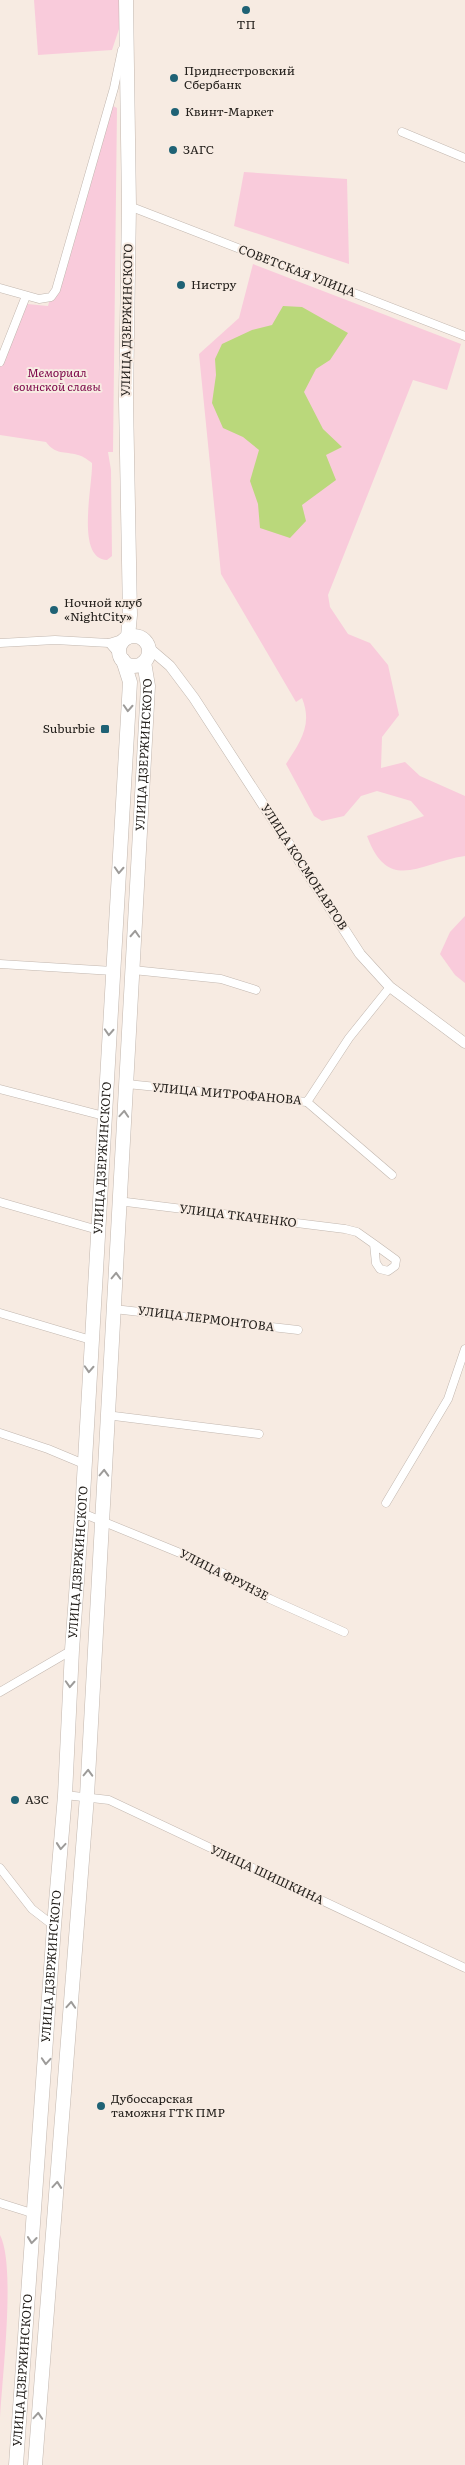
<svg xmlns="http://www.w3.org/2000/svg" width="465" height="2465" font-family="Literata,serif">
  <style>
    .green { fill: #f9cbdb }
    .water { fill: #bad87b }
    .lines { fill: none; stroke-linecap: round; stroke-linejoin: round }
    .minor-casing { stroke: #c2b7af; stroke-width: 9 }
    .tertiary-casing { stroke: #c2b7af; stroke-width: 11 }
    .trunk-casing { stroke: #c2b7af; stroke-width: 15 }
    .minor { stroke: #fff; stroke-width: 8 }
    .tertiary { stroke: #fff; stroke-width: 10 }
    .trunk { stroke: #fff; stroke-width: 14 }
    .oneway { stroke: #9d9b99 }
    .poi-dot { fill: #1f6275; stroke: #f7ebe2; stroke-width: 2 }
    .labels { text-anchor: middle; stroke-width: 4; stroke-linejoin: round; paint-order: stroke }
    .poi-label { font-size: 12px; fill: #25211d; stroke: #f7ebe2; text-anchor: start }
    .street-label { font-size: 12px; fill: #25211d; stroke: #f7ebe2 }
    .park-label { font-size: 12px; font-style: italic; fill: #7a0247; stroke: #f7ebe2 }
  </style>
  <rect width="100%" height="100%" fill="#f7ebe2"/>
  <!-- green -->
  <g class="green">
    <polygon points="34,0 119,0 121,23 112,50 38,55"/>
    <path d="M109 104 117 108 113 452H108L111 470 112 556 107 560C75 559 93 485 92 463 88 460 83 456 78 455 64 451 56 455 46 442L0 435V366L23 309 27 304 48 306 103 112Z"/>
    <polygon points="244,172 347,179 349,264 234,226"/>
    <path d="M253 264 461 344 447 390 413 380 328 595 330 607 348 634 370 643 388 665 399 715 382 737 381 768 405 762 420 776 465 796V856C421 862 389 895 367 836L424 816 411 801 377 791 361 796 344 816 322 821 314 816 286 764C300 742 313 725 302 698L296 702 221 574 199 354 239 318Z"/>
    <polygon points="465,916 465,983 455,975 440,954 450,932"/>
    <path d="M0 2235C16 2266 2 2378 0 2418Z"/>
  </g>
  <!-- water -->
  <polygon class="water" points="283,306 302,307 348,333 330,360 316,369 304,392 323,429 342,447 326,455 336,480 302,505 306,521 290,538 260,528 258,504 250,481 259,450 243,437 223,428 212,403 216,375 215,359 222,344 252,330 272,325"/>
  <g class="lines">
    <defs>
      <g id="minor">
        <polyline points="402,132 465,158"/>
        <polyline points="129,206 465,336"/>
        <polyline points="0,288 39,299 51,297 56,290 114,88 122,50"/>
        <polyline points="0,362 26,296"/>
        <polyline points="0,643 55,640 109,643 128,637"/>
        <polyline points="109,643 121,657"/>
        <polyline points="0,964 113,971"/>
        <polyline points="133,970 221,979 256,990"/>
        <polyline points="127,1084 307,1102 349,1038 390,987"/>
        <polyline points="0,1089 104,1116"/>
        <polyline points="307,1102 392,1175"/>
        <polyline points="118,1201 345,1229 357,1232 374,1244 376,1263 380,1269 388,1271 395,1266 396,1260 374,1244"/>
        <polyline points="0,1202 98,1230"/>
        <polyline points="114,1309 298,1330"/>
        <polyline points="0,1313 91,1340"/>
        <polyline points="106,1415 259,1434"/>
        <polyline points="0,1433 48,1449 84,1464"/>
        <polyline points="386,1503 448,1399 465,1349"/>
        <polyline points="82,1513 180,1553 223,1573 270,1599 344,1632"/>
        <polyline points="0,1692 72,1650"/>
        <polyline points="65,1795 109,1800 465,1968"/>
        <polyline points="0,1868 32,1909 54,1926"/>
        <polyline points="0,2203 35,2214"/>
      </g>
      <polyline id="tertiary" points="149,648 170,666 194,698 360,954 390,987 465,1043"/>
      <g id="trunk">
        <polyline points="126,0 129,206 126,400 130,615 128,637"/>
        <circle cx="134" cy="651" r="15"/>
        <path id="s1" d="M16 2465 54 1926 65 1795 72 1650 82 1513 130 682 123 660"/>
        <path id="s2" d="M35 2465 87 1796 148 686 144 662"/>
      </g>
    </defs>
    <!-- minor casing -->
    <use href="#minor" class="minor-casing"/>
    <!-- tertiary casing -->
    <use href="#tertiary" class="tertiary-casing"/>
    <!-- trunk casing -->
    <use href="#trunk" class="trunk-casing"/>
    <!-- minor -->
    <use href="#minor" class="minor"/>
    <!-- tertiary -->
    <use href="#tertiary" class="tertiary"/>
    <!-- trunk -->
    <use href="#trunk" class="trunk"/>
  </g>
  <!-- one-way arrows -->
  <defs><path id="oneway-chevron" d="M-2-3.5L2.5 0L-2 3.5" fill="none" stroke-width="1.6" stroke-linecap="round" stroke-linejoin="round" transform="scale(1.25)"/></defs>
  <g class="oneway">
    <use href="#oneway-chevron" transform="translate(128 708) rotate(93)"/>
    <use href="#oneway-chevron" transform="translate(119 870) rotate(93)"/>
    <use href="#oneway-chevron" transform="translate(135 934) rotate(-87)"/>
    <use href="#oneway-chevron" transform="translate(109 1032) rotate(93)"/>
    <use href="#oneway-chevron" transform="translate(124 1114) rotate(-86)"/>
    <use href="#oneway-chevron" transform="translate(116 1276) rotate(-88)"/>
    <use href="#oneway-chevron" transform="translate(89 1369) rotate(93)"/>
    <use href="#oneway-chevron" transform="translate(104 1473) rotate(-88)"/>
    <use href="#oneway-chevron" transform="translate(70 1684) rotate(93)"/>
    <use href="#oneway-chevron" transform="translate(88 1773) rotate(-88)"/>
    <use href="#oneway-chevron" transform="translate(61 1846) rotate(95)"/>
    <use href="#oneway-chevron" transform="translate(71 2005) rotate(-86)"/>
    <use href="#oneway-chevron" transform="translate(46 2061) rotate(94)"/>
    <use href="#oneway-chevron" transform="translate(57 2185) rotate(-85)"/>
    <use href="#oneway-chevron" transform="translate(32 2240) rotate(96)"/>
    <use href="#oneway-chevron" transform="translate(38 2416) rotate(-86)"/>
  </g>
  <!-- markers -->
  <g class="poi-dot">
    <circle cx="246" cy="10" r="5"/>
    <circle cx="174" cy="78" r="5"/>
    <circle cx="175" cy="112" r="5"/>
    <circle cx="173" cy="150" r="5"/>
    <circle cx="181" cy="285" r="5"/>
    <circle cx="54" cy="610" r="5"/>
    <rect x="100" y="724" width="10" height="10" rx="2.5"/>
    <circle cx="15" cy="1800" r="5"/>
    <circle cx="101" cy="2106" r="5"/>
  </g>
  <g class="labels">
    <!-- poi labels -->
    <g class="poi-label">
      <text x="246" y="29" text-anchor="middle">ТП</text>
      <text x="184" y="75">Приднестровский<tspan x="184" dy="14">Сбербанк</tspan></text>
      <text x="185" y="116">Квинт-Маркет</text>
      <text x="183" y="154">ЗАГС</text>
      <text x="191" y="289">Нистру</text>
      <text x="64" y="607">Ночной клуб<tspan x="64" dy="14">«NightCity»</tspan></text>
      <text x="95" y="733" text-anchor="end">Suburbie</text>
      <text x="25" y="1804">АЗС</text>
      <text x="111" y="2103">Дубоссарская<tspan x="111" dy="14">таможня ГТК ПМР</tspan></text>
    </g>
    <!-- street labels -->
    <g class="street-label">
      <text transform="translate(297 271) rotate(21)" y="4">СОВЕТСКАЯ УЛИЦА</text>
      <text transform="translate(127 320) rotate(-89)" y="4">УЛИЦА ДЗЕРЖИНСКОГО</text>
      <text dy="4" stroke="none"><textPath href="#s2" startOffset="1714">УЛИЦА ДЗЕРЖИНСКОГО</textPath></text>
      <text transform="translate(304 867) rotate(57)" y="4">УЛИЦА КОСМОНАВТОВ</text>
      <text transform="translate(227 1094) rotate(5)" y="4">УЛИЦА МИТРОФАНОВА</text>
      <text dy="4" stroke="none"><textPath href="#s1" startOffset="1310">УЛИЦА ДЗЕРЖИНСКОГО</textPath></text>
      <text transform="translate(238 1216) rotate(7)" y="4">УЛИЦА ТКАЧЕНКО</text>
      <text transform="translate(206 1319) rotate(7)" y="4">УЛИЦА ЛЕРМОНТОВА</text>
      <text dy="4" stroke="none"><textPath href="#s1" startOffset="905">УЛИЦА ДЗЕРЖИНСКОГО</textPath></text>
      <text transform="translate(224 1575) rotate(27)" y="4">УЛИЦА ФРУНЗЕ</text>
      <text transform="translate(267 1875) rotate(25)" y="4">УЛИЦА ШИШКИНА</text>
      <text dy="4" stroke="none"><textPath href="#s1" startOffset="500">УЛИЦА ДЗЕРЖИНСКОГО</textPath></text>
      <text dy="4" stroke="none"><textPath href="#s1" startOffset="95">УЛИЦА ДЗЕРЖИНСКОГО</textPath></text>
    </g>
    <!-- park labels -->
    <g class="park-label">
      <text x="57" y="377">Мемориал<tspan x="57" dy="14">воинской славы</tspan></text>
    </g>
  </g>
</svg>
